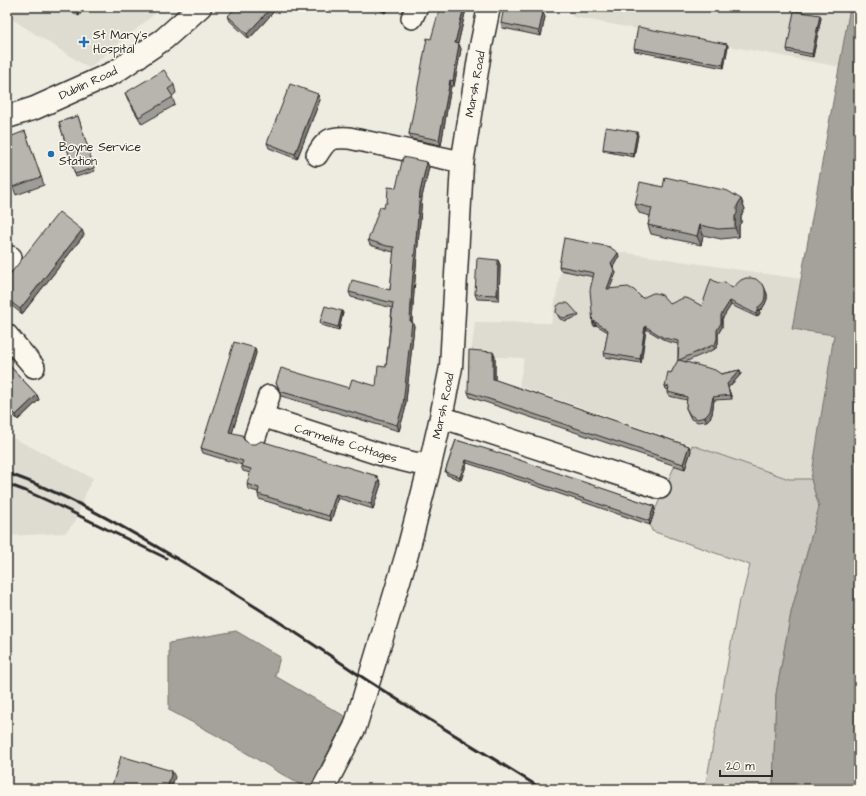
<svg xmlns="http://www.w3.org/2000/svg" width="866" height="796" font-family="'Architects Daughter',sans-serif">
  <style>
    .built { fill: #dedbd1 }
    .green { fill: #cecbc2; stroke: #7c7b76 }
    .water { fill: #a4a29a; stroke: #74726e }
    .lines { fill: none; stroke-linecap: round; stroke-linejoin: round }
    .street-casing { stroke: #2b2b2b; stroke-width: 24 }
    .secondary-casing { stroke: #2b2b2b; stroke-width: 25 }
    .street { stroke: #fbf7ec; stroke-width: 21 }
    .secondary { stroke: #fbf7ec; stroke-width: 22 }
    .rail { stroke: #2b2b2b; stroke-width: 3 }
    .wall { fill: #9e9c96; stroke: #2b2b2b }
    .shaded-wall { fill: #817f7a; stroke: #2b2b2b }
    .building { fill: #b8b5ae; stroke: #2b2b2b }
    .poi-dot { fill: #1f6fb2; stroke: #fbf7ec; stroke-width: 1.5 }
    .labels { text-anchor: middle; stroke-width: 3; stroke-linejoin: round; paint-order: stroke }
    .poi-label { font-size: 12px; fill: #2b2b2b; stroke: #fbf7ec; text-anchor: start }
    .street-label { font-size: 12px; fill: #2b2b2b; stroke: #fbf7ec }
  </style>
  <rect width="100%" height="100%" fill="#eeebe0"/>
  <filter id="ink" filterUnits="userSpaceOnUse"><feTurbulence type="fractalNoise" baseFrequency=".025" numOctaves="2"/><feDisplacementMap in="SourceGraphic" scale="8" xChannelSelector="R" yChannelSelector="G"/><feConvolveMatrix kernelMatrix="1 2 1 2 8 2 1 2 1" color-interpolation-filters="sRGB"/></filter>
  <g filter="url(#ink)">
    <!-- built -->
    <g class="built">
      <polygon points="7,7 163,7 89,68 7,16"/>
      <polygon points="567,7 849,7 841,67 573,17"/>
      <polygon points="566,242 607,250 801,279 792,329 834,335 811,479 789,479 519,386 524,358 495,357 471,355 475,322 551,323"/>
      <polygon points="7,433 9,436 93,478 87,490 75,522 65,533 7,536"/>
    </g>
    <!-- green -->
    <polygon class="green" points="692,445 789,479 811,479 819,507 791,613 776,694 773,789 705,789 739,600 742,597 750,565 652,531 650,525 655,510 675,465 685,469"/>
    <!-- water -->
    <g class="water">
      <polygon points="850,7 859,7 859,789 773,789 776,694 791,613 819,507 811,479 834,335 792,329"/>
      <polygon points="236,631 280,657 275,676 346,717 310,789 307,789 216,735 169,710 169,643"/>
    </g>
    <g class="lines">
      <defs>
        <g id="street">
          <polyline points="412,18 417,7"/>
          <path d="M317 155C327 139 329 137 349 138L462 162"/>
          <polyline points="7,262 11,257"/>
          <polyline points="7,335 34,367"/>
          <polyline points="262,416 385,456 414,463 430,465"/>
          <polyline points="441,417 660,488"/>
          <polyline points="255,437 269,396"/>
        </g>
        <g id="secondary">
          <polyline points="7,117 35,108 115,72 164,39 200,7"/>
          <polyline points="323,789 355,727 407,554 430,465 441,417 451,367 462,164 481,46 489,7"/>
        </g>
      </defs>
      <!-- street casing -->
      <use href="#street" class="street-casing"/>
      <!-- secondary casing -->
      <use href="#secondary" class="secondary-casing"/>
      <!-- street -->
      <use href="#street" class="street"/>
      <!-- secondary -->
      <use href="#secondary" class="secondary"/>
      <!-- rail -->
      <g class="rail">
        <path d="M7 473C64 493 117 523 169 554 233 591 295 632 356 673 417 713 480 750 542 789"/>
        <polyline points="7,484 26,491 55,504 166,558"/>
      </g>
    </g>
    <!-- wall -->
    <g class="wall">
      <polygon points="61,7 84,7 79,16"/>
      <polygon points="278,7 249,39 230,21 228,16"/>
      <polygon points="374,7 389,7 385,13"/>
      <polygon points="466,9 458,44 459,44 461,49 454,86 451,86 441,145 411,139 409,134 431,39"/>
      <polygon points="545,17 541,36 503,28 501,23"/>
      <polygon points="821,18 813,57 788,52 787,49"/>
      <polygon points="727,44 728,46 724,68 635,51 634,48"/>
      <polygon points="174,85 176,93 172,96 175,105 142,124 128,100 125,93"/>
      <polygon points="318,94 320,100 297,159 269,148 267,143"/>
      <polygon points="78,116 95,171 76,177 59,122"/>
      <polygon points="25,131 44,185 16,195 7,170"/>
      <polygon points="638,135 634,157 603,151 603,149"/>
      <polygon points="427,162 429,167 422,197 414,291 412,321 414,326 405,410 399,431 281,396 276,383 349,388 376,386 386,367 392,308 351,297 349,292 390,290 394,252 389,251 370,245 368,240 396,188"/>
      <polygon points="663,187 741,199 745,209 741,216 741,223 739,225 739,237 721,239 703,235 701,245 651,234 648,225 650,216 639,213 635,204"/>
      <polygon points="82,230 84,235 22,314 7,302 7,278"/>
      <polygon points="619,256 613,267 616,273 609,289 642,298 670,304 702,306 718,283 732,288 764,286 767,294 767,299 765,304 762,309 759,310 760,313 757,317 731,305 722,319 722,327 718,334 718,343 717,347 715,349 685,362 721,374 740,370 741,374 728,388 732,399 714,400 712,414 710,418 707,421 698,422 691,419 686,408 687,400 669,396 668,392 669,390 666,389 665,386 671,373 678,361 678,344 666,341 646,329 641,363 605,357 604,353 608,332 596,325 595,327 593,324 594,277 560,270 559,266"/>
      <polygon points="498,260 500,265 499,300 477,299 475,294"/>
      <polygon points="556,312 578,314 579,316 565,321 560,319"/>
      <polygon points="343,313 339,330 321,325 320,322"/>
      <polygon points="255,348 256,353 232,433 250,444 377,476 381,484 373,509 338,498 331,521 303,513 302,512 259,499 258,494 258,492 248,489 247,484 250,473 243,471 241,466 242,465 203,453 201,448"/>
      <polygon points="493,352 495,357 495,380 689,446 691,451 685,469 470,397 468,392"/>
      <polygon points="7,363 37,395 39,400 18,420 7,409"/>
      <polygon points="456,440 654,506 655,510 650,525 525,482 467,463 461,480 447,475 445,472"/>
    </g>
    <!-- shaded-wall -->
    <g class="shaded-wall">
      <polygon points="76,7 84,7 79,16"/>
      <polygon points="272,7 278,7 249,39 247,34"/>
      <polygon points="384,7 389,7 385,13 383,8"/>
      <polygon points="464,7 466,7 466,9 457,48 455,43"/>
      <polygon points="543,12 545,17 541,36 539,31"/>
      <polygon points="820,15 821,18 813,57 812,54"/>
      <polygon points="459,44 461,49 454,86 453,81"/>
      <polygon points="727,44 728,46 724,68 723,65"/>
      <polygon points="450,80 451,86 441,145 439,140"/>
      <polygon points="318,94 320,100 297,159 295,154"/>
      <polygon points="637,132 638,135 634,157 633,154"/>
      <polygon points="427,162 429,167 422,197 414,291 412,321 414,326 405,410 399,431 397,425 410,321 412,286 420,192"/>
      <polygon points="741,199 745,209 741,216 741,223 739,225 739,237 735,228 735,216 737,206"/>
      <polygon points="700,225 703,235 701,245 697,236"/>
      <polygon points="82,230 84,235 22,314 20,309"/>
      <polygon points="618,253 619,256 613,267 611,263"/>
      <polygon points="498,260 500,265 499,300 497,295"/>
      <polygon points="614,270 616,273 608,293 607,289"/>
      <polygon points="765,290 767,294 767,299 765,304 762,309 759,310 760,313 757,317 756,314 757,308"/>
      <polygon points="730,301 731,305 722,319 722,327 718,334 718,343 717,347 715,349 713,345 721,315"/>
      <polygon points="342,311 343,313 339,330 338,327"/>
      <polygon points="594,321 596,325 595,327 593,324"/>
      <polygon points="645,326 646,329 641,363 640,359"/>
      <polygon points="255,348 256,353 231,437 229,432"/>
      <polygon points="493,352 495,357 495,385 493,379"/>
      <polygon points="740,370 741,374 728,388 732,399 727,384"/>
      <polygon points="37,395 39,400 18,420 16,415"/>
      <polygon points="713,397 714,400 712,414 710,418 707,421 705,417"/>
      <polygon points="689,446 691,451 685,469 683,464"/>
      <polygon points="466,460 467,463 461,480 460,477"/>
      <polygon points="377,476 381,484 373,509 371,504"/>
      <polygon points="336,494 338,498 331,521 329,516"/>
      <polygon points="654,506 655,510 650,525 649,521"/>
      <polygon points="172,771 175,777 171,789 167,789"/>
    </g>
    <!-- building -->
    <g class="building">
      <polygon points="236,7 272,7 247,34 228,16"/>
      <polygon points="440,7 464,7 455,43 459,44 453,81 450,80 439,140 409,134 427,38 431,39"/>
      <polygon points="504,7 519,7 543,12 539,31 501,23"/>
      <polygon points="794,11 820,15 812,54 787,49"/>
      <polygon points="638,27 727,44 723,65 634,48"/>
      <polygon points="164,70 174,85 168,89 173,97 139,117 125,93"/>
      <polygon points="290,84 318,94 295,154 267,143"/>
      <polygon points="78,116 94,168 75,174 59,122"/>
      <polygon points="606,127 637,132 633,154 603,149"/>
      <polygon points="25,131 41,177 13,187 7,170 7,138"/>
      <polygon points="403,157 427,162 420,192 412,286 410,321 412,321 403,405 397,425 279,391 279,388 276,383 281,368 349,388 352,379 376,386 378,366 386,367 393,303 349,292 352,280 390,290 394,247 387,246 368,240 380,207 384,208 385,203 387,203 388,187 396,188"/>
      <polygon points="665,177 728,191 741,199 737,206 737,214 735,216 735,228 718,229 700,225 697,236 648,225 652,208 635,204 640,182 663,187"/>
      <polygon points="59,212 82,230 20,309 7,299 7,278"/>
      <polygon points="564,238 610,247 618,253 611,263 614,270 607,289 628,287 634,290 642,298 653,293 656,293 662,295 670,304 683,298 686,298 689,299 702,306 711,279 718,283 725,282 732,288 741,280 746,278 751,278 756,279 764,286 765,290 765,296 764,301 761,305 757,308 759,309 756,314 730,301 721,315 721,323 717,330 717,339 715,344 713,345 679,360 715,370 721,374 740,370 727,384 730,395 713,397 710,411 708,414 705,417 697,419 690,415 686,408 687,397 668,392 669,387 665,386 668,372 671,373 678,360 678,361 679,341 664,338 645,326 640,359 604,353 608,330 594,321 593,324 590,290 594,273 559,266"/>
      <polygon points="477,258 498,260 497,295 475,294"/>
      <polygon points="561,303 567,303 569,304 578,314 564,318 559,316 556,312 557,306"/>
      <polygon points="325,306 342,311 338,327 320,322"/>
      <polygon points="234,342 255,348 229,432 242,435 244,440 250,444 256,444 261,441 377,476 376,478 379,479 371,504 336,494 329,516 301,508 301,507 258,494 259,488 247,484 251,469 241,466 243,461 201,448"/>
      <polygon points="469,350 493,352 493,379 689,446 683,464 468,392"/>
      <polygon points="7,363 37,395 16,415 7,406"/>
      <polygon points="456,440 493,451 654,506 649,521 523,478 466,460 460,477 445,472"/>
      <polygon points="121,756 172,771 167,789 111,789"/>
    </g>
  </g>
  <!-- markers -->
  <g class="poi-dot">
    <path d="M82 36h4v4h4v4h-4v4h-4v-4h-4v-4h4z"/>
    <circle cx="51" cy="154" r="4"/>
  </g>
  <g class="labels">
    <!-- poi labels -->
    <g class="poi-label">
      <text x="93" y="39">St Mary's<tspan x="93" dy="14">Hospital</tspan></text>
      <text x="59" y="151">Boyne Service<tspan x="59" dy="14">Station</tspan></text>
    </g>
    <!-- street labels -->
    <g class="street-label">
      <text transform="translate(88 83) rotate(-25)" y="4">Dublin Road</text>
      <text transform="translate(475 84) rotate(-80)" y="4">Marsh Road</text>
      <text transform="translate(443 406) rotate(-78)" y="4">Marsh Road</text>
      <text transform="translate(346 443) rotate(17)" y="4">Carmelite Cottages</text>
    </g>
  </g>
  <!-- margin -->
  <rect width="866" height="796" fill="none" stroke="#fbf7ec" stroke-width="24"/>
  <rect x="12" y="12" width="842" height="772" fill="none" stroke="#2b2b2b" stroke-width="1.5" filter="url(#ink)"/>
  <!-- scale -->
  <path d="M720 770v6h52v-6" fill="none" stroke="#2b2b2b" stroke-width="2"/>
  <text x="726" y="770" font-size="12" fill="#2b2b2b" stroke="#fbf7ec" stroke-width="3" paint-order="stroke">20 m</text>
</svg>
